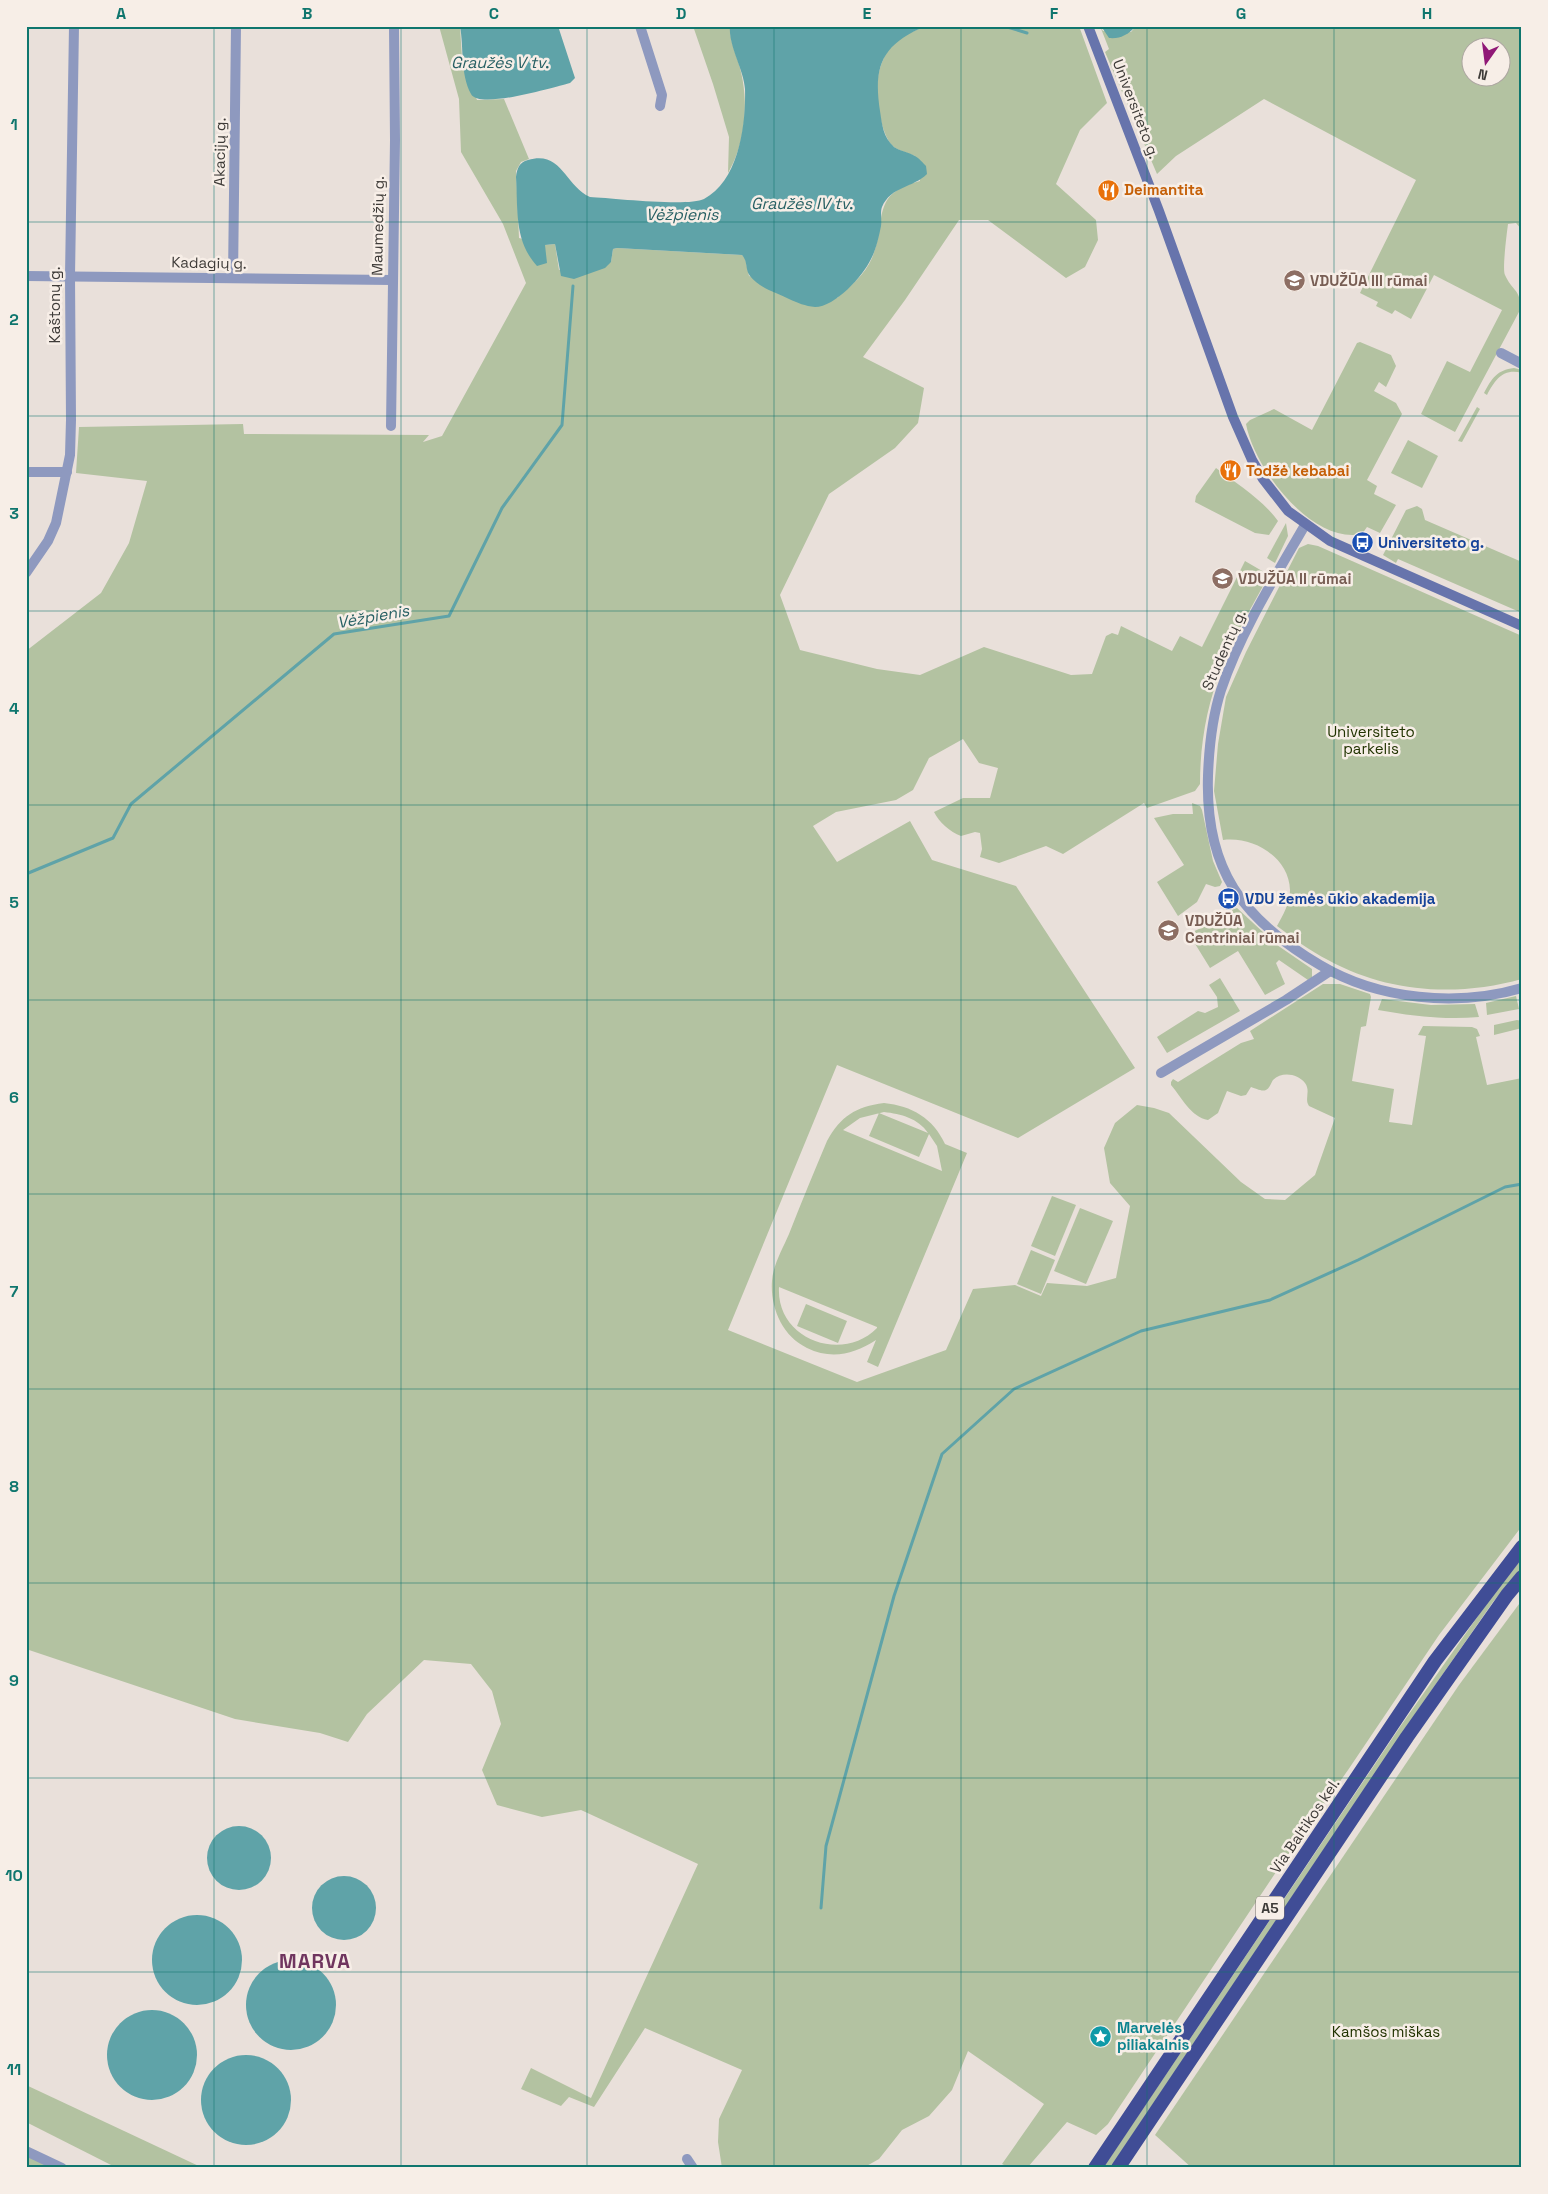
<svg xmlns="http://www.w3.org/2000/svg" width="1548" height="2194" font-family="'Space Grotesk',sans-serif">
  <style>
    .green { fill: #b3c2a1; fill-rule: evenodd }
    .water { fill: #5fa3a8 }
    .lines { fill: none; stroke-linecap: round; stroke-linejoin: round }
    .stream { stroke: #5fa3a8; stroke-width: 3 }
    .minor { stroke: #8e99bf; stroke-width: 10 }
    .secondary { stroke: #6774ac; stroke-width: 10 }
    .trunk { stroke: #404d96; stroke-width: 14 }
    .grid { fill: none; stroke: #0f766e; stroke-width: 1; stroke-opacity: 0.55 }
    .labels { text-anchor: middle; stroke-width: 5; stroke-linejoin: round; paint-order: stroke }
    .shield { fill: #f7eee7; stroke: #76716c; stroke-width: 1 }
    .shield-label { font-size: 14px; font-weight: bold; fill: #3e3b38 }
    .street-label { font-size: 15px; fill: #3e3b38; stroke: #f7eee7 }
    .food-label { font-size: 15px; font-weight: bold; fill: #c56008; stroke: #f7eee7; text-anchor: start }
    .education-label { font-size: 15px; font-weight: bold; fill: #785e54; stroke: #f7eee7; text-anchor: start }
    .transit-label { font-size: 15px; font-weight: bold; fill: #164399; stroke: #f7eee7; text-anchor: start }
    .park-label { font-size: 15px; fill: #213300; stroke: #f7eee7 }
    .culture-label { font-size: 15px; font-weight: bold; fill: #0d838f; stroke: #f7eee7; text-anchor: start }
    .water-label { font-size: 16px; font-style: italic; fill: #276064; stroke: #f7eee7 }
    .district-label { font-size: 20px; font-weight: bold; letter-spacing: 1px; fill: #70355f; stroke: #f7eee7 }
    .neatline { fill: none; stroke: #0f766e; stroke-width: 2 }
    .grid-label { font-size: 16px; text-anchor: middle; font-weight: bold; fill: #0f766e }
  </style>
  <rect width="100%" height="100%" fill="#e9e0da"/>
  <!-- green -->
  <g class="green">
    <path d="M439 26H460L462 59 477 100 504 99 529 159 521 162 516 171 519 238 545 245 555 244 559 270 611 262 613 249 617 248 742 255 745 258 749 276 837 298C850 286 865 275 872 258 888 220 869 194 920 181L915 156C909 153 899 151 894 147 880 136 875 93 878 77 880 65 886 50 895 42 903 34 915 31 926 26H1079L1107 103 1080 130 1056 184 1096 220 1098 240 1085 267 1066 278 988 220H959L905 300 863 357 924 388 918 423 895 448 829 494 780 595 800 650 877 669 920 675 984 647 1071 675 1092 674 1106 636 1112 633 1118 635 1121 626 1172 651 1180 636 1202 647 1245 561 1269 575C1253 605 1235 635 1222 667 1207 704 1200 744 1200 784L1195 791 1147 808 1144 803 1063 854 1046 846 999 863 980 857 982 849 980 833 975 832 961 836C950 832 939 822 934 812L963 798H990L998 768 979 763 963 739 929 758 913 790 896 800 836 812 813 826 837 862 910 821 932 860 1016 886 1135 1068 1018 1138 837 1065 728 1330 857 1382 946 1350 973 1289 1015 1285 1041 1296 1047 1283 1087 1286 1116 1278 1130 1206 1110 1183 1104 1148 1115 1123 1137 1105 1154 1108 1169 1113 1241 1182 1265 1199 1285 1200 1315 1175 1335 1118 1309 1106C1304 1099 1311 1091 1305 1083 1298 1074 1282 1071 1273 1080 1271 1083 1270 1088 1266 1090 1262 1092 1255 1088 1251 1087L1246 1095 1241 1096 1227 1091 1218 1113 1208 1120C1191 1117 1182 1098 1171 1085V1082L1173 1079 1178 1082 1241 1043 1254 1039 1250 1031 1323 984H1340L1370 994 1371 997 1366 1026 1361 1027 1352 1081 1394 1089 1389 1122 1412 1125 1426 1036 1418 1035 1423 1026 1472 1027 1477 1029 1480 1036 1476 1037 1487 1085 1522 1078V1526L1439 1635 1348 1770 1276 1872 1108 2124 1096 2135 1067 2122 1027 2168H1010L1002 2164 1044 2104 968 2051 952 2090 929 2116 902 2130 879 2159 863 2168H722L718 2142 719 2119 742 2070 645 2028 594 2107 569 2097 561 2106 521 2089 531 2068 591 2098 698 1864 581 1810 542 1817 497 1805 482 1770 501 1724 492 1691 471 1664 424 1660 367 1714 348 1742 320 1733 235 1719 26 1649V651L101 593 129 543 147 481 76 473 79 427 243 424 244 434 429 435 423 442 442 436 526 283 503 224 461 152 459 99Z"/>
    <path d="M693 26H730C729 39 737 56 740 68 749 102 746 142 728 173L729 137 713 84Z"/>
    <path d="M1100 26 1103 31 1131 32 1136 26H1522V230L1516 223 1508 224C1507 232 1502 270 1505 275 1512 291 1522 290 1520 310L1455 432 1421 414 1447 361 1470 372 1502 310 1434 275 1411 319 1395 310 1392 314 1376 306 1378 302 1360 293 1416 180 1264 99 1176 156 1157 174 1105 52 1109 49ZM1470 48H1500V78H1470Z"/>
    <path d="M1360 342 1391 355 1396 366 1386 387 1379 382 1374 391 1396 403 1402 414 1367 480 1377 486 1374 494 1396 505 1380 533 1367 527 1362 534C1312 545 1254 468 1246 424L1250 420 1274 409 1312 430 1357 343Z"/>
    <path d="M1514 368 1522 370V373C1503 368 1495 380 1487 395L1484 393C1492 378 1497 370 1514 368Z"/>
    <polygon points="1477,407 1480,409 1462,442 1458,441"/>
    <polygon points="1408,440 1438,456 1422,488 1391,473"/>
    <path d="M1216 468C1237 484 1262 499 1278 521L1269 535 1255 533 1195 502 1196 496Z"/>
    <polygon points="1417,506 1422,509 1425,520 1522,562 1522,613 1398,559 1396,563 1383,555 1406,510"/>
    <polygon points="1286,523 1288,536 1275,563 1267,558"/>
    <path d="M1308 544 1318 546 1522 636V979C1457 997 1388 993 1328 960 1310 951 1293 938 1277 926 1283 915 1290 903 1290 890 1289 857 1253 836 1223 840L1214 791 1218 744 1226 697 1246 652 1277 591 1299 548Z"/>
    <polygon points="1192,803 1200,806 1202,810 1213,861 1222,882 1220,886 1215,887 1206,884 1197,902 1178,916 1157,882 1184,865 1154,818 1173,814 1193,814"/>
    <path d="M1237 908 1277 945 1312 969V978L1308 980 1279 960 1276 963 1285 984 1265 995 1238 951 1210 968 1189 934C1207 924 1213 923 1233 925L1232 910Z"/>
    <polygon points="1220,978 1240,1011 1167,1053 1157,1037 1198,1011 1205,1013 1218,1007 1217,997 1209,985"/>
    <polygon points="1516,996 1519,1009 1487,1015 1486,1003"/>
    <path d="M1382 999 1431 1005 1475 1004 1479 1017C1444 1020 1412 1016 1378 1010Z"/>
    <polygon points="1517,1020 1522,1021 1522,1028 1494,1035 1494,1025"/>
    <path d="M884 1103C912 1106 933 1118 945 1144L967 1153 878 1367 867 1362 876 1340C854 1354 832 1360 807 1348 782 1336 770 1307 772 1281 773 1265 783 1248 789 1234 801 1203 814 1172 827 1141 841 1116 855 1107 884 1103ZM884 1112C901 1114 918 1118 928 1133L879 1113 869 1136 919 1157 929 1134 937 1146 942 1171 843 1130 860 1118ZM779 1287 877 1327V1328C843 1363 776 1340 779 1287Z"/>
    <polygon points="1052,1196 1076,1205 1055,1256 1031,1246"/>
    <polygon points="1080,1208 1113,1221 1086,1284 1054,1271"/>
    <polygon points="1031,1250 1055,1260 1041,1294 1017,1284"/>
    <polygon points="806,1304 847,1321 838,1343 797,1326"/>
    <polygon points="1522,1558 1522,1567 1493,1602 1406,1727 1110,2168 1103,2168 1402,1724 1490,1599"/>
    <polygon points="1522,1600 1522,2168 1192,2168 1155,2135 1459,1685"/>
    <polygon points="26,2085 203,2168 117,2168 26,2122"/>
    <polygon points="26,2151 62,2168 26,2168"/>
  </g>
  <!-- water -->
  <g class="water">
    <path d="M460 26H558L575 78 570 83C554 87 479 110 471 94 460 73 464 48 460 26Z"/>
    <path d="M730 26H926C882 44 873 66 880 111 882 124 883 137 894 147 899 151 909 152 915 156 919 158 923 163 926 166L927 174C913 188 891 186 882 207 880 212 882 220 881 226 879 236 876 250 871 259 863 276 835 307 815 307 805 306 798 303 789 299 777 293 759 288 750 276 745 270 748 261 742 255L617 248 613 249 611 262 605 268 574 279 561 276 555 244 545 245 547 263 537 266C514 241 518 209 516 177 517 169 519 162 528 160 562 150 565 186 590 197 611 198 688 207 704 199 739 181 746 124 745 89 744 70 728 45 730 26Z"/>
    <path d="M1101 26H1136C1128 35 1120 39 1109 38Z"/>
    <circle cx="239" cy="1858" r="32"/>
    <circle cx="344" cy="1908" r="32"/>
    <circle cx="197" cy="1960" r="45"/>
    <circle cx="291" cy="2005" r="45"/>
    <circle cx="152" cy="2055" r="45"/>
    <circle cx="246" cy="2100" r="45"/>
  </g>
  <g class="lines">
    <!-- stream -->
    <g class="stream">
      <polyline points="1004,26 1027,33"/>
      <polyline points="26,874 113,838 131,804 334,634 449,616 502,508 562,425 573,286"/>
      <polyline points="821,1908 826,1846 894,1596 942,1454 1014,1389 1141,1331 1270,1300 1358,1260 1505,1187 1522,1184"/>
    </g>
    <!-- minor -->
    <g class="minor">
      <polyline points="640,26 662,95 660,106"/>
      <polyline points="26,276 392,280"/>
      <polyline points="233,278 236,26"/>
      <polyline points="1501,353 1522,364"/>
      <polyline points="391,426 395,140 394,26"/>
      <polyline points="26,472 67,472"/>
      <path d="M1305 525C1275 577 1240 633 1221 690 1212 718 1209 747 1208 776 1205 869 1242 919 1320 965 1379 1000 1457 1007 1522 988"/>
      <polyline points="26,573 48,541 56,523 70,455 71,420 70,276 74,26"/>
      <polyline points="1161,1073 1286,1000 1330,971"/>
      <polyline points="26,2151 62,2168"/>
      <polyline points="687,2159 693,2168"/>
    </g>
    <!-- secondary -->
    <polyline class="secondary" points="1088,26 1159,211 1233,417 1252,460 1263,479 1288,511 1330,541 1522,626"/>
    <!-- trunk -->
    <g class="trunk">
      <polyline points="1095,2168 1435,1661 1522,1547"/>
      <polyline points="1118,2168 1407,1737 1507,1595 1522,1577"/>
    </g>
  </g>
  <!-- grid -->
  <path class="grid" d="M214 26V2168M401 26V2168M587 26V2168M774 26V2168M961 26V2168M1147 26V2168M1334 26V2168M26 222H1522M26 416H1522M26 611H1522M26 805H1522M26 1000H1522M26 1194H1522M26 1389H1522M26 1583H1522M26 1778H1522M26 1972H1522"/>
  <!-- icons -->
  <defs>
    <symbol id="restaurant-disc" viewBox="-11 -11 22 22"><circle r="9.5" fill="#e8710a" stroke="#f7eee7"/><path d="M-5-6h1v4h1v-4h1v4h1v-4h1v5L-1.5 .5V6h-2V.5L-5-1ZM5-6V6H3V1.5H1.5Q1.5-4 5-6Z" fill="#fff"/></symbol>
    <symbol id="university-disc" viewBox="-11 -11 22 22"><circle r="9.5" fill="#8d6e63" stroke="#f7eee7"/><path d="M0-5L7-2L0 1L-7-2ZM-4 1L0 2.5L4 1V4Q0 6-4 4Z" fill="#fff"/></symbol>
    <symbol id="bus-disc" viewBox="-11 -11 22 22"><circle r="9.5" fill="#1a4fb4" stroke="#f7eee7"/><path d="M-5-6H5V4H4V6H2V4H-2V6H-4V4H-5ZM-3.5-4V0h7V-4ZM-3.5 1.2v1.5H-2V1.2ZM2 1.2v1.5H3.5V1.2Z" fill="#fff"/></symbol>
    <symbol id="sight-disc" viewBox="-11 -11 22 22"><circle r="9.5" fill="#0f9aa8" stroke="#f7eee7"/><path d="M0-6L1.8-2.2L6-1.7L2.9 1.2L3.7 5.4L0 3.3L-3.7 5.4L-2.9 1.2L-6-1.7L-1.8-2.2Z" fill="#fff"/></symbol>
  </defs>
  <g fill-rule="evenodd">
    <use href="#restaurant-disc" x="1096" y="178" width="25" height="25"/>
    <use href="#university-disc" x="1282" y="268" width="25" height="25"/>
    <use href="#restaurant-disc" x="1218" y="458" width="25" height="25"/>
    <use href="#bus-disc" x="1350" y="530" width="25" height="25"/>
    <use href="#university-disc" x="1210" y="566" width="25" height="25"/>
    <use href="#bus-disc" x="1216" y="886" width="25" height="25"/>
    <use href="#university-disc" x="1156" y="918" width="25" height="25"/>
    <use href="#sight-disc" x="1088" y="2024" width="25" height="25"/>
  </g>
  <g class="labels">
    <!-- shield labels -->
    <rect class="shield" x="1256" y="1896.5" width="28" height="23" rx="4"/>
    <g class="shield-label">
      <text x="1270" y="1913">A5</text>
    </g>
    <!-- street labels -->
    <g class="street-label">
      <text transform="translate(1136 109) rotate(69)" y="5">Universiteto g.</text>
      <text transform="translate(220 152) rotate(-89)" y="5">Akacijų g.</text>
      <text transform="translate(378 226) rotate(-89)" y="5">Maumedžių g.</text>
      <text transform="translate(209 263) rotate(1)" y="5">Kadagių g.</text>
      <text transform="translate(55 305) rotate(-90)" y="5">Kaštonų g.</text>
      <text transform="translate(1224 650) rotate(-66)" y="5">Studentų g.</text>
      <text transform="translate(1305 1826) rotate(-56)" y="5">Via Baltikos kel.</text>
    </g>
    <!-- food labels -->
    <g class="food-label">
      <text x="1124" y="195">Deimantita</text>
      <text x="1246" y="476">Todžė kebabai</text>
    </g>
    <!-- education labels -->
    <g class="education-label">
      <text x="1310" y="286">VDUŽŪA III rūmai</text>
      <text x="1238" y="584">VDUŽŪA II rūmai</text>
      <text x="1185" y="926">VDUŽŪA<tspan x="1185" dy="17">Centriniai rūmai</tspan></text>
    </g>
    <!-- transit labels -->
    <g class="transit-label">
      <text x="1378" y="548">Universiteto g.</text>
      <text x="1245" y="904">VDU žemės ūkio akademija</text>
    </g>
    <!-- park labels -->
    <g class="park-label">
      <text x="1371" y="737">Universiteto<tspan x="1371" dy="17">parkelis</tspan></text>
      <text x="1386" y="2037">Kamšos miškas</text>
    </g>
    <!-- culture labels -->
    <g class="culture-label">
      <text x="1117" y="2033">Marvelės<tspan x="1117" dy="17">piliakalnis</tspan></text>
    </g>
    <!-- water labels -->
    <g class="water-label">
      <text x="500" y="68">Graužės V tv.</text>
      <text x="802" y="209">Graužės IV tv.</text>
      <text x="682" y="220">Vėžpienis</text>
      <text transform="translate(373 616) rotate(-10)" y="6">Vėžpienis</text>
    </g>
    <!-- district labels -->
    <g class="district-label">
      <text x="315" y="1968">MARVA</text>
    </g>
  </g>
  <!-- border -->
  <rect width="1548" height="2194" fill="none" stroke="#f7eee7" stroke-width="55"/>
  <!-- north arrow -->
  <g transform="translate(1486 62) rotate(194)"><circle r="24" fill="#f7eee7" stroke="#ada6a1"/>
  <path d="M0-4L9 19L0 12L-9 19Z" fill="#901876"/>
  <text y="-8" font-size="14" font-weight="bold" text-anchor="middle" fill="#3e3b38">N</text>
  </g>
  <rect x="28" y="28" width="1492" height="2138" class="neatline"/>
  <g class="grid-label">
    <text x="121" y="19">A</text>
    <text x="307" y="19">B</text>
    <text x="494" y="19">C</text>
    <text x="681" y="19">D</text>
    <text x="867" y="19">E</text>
    <text x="1054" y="19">F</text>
    <text x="1241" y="19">G</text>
    <text x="1427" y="19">H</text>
    <text x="14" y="130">1</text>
    <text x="14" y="325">2</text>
    <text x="14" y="519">3</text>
    <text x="14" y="714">4</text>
    <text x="14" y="908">5</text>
    <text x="14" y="1103">6</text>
    <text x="14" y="1297">7</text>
    <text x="14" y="1492">8</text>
    <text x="14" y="1686">9</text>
    <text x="14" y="1881">10</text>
    <text x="14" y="2075">11</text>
  </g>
</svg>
